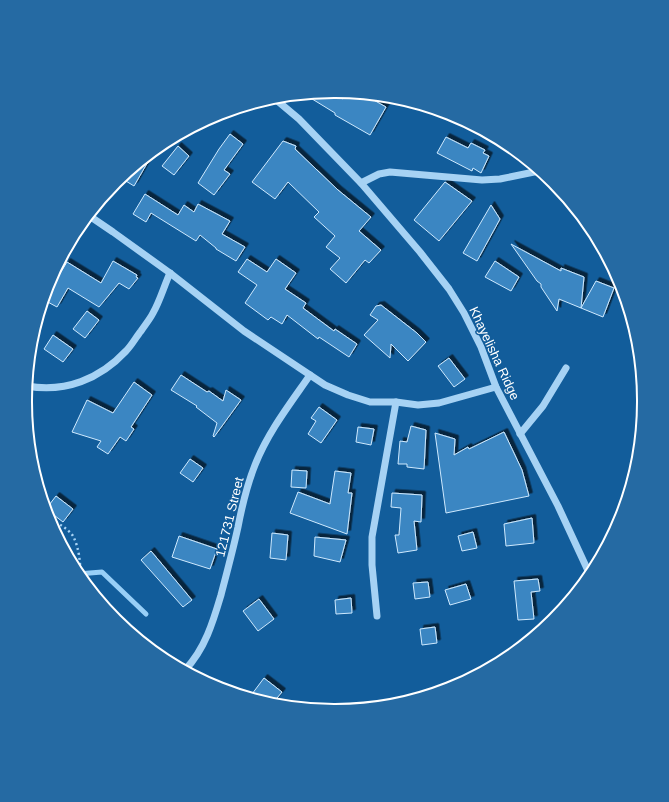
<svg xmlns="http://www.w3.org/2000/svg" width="669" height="802" font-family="Arial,sans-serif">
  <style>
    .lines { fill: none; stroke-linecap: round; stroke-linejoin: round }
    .stream { stroke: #98cff7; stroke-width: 5 }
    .building { fill: #3b86c2; stroke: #cee9fe; filter: url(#shadow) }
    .path { stroke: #a6d2f4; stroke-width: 2.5; stroke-dasharray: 2 3; stroke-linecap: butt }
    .minor { stroke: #a6d2f4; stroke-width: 7 }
    .labels { text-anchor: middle; stroke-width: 3; stroke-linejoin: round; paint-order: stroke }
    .street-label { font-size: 13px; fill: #fff; stroke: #125d9b }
    .rim { fill: none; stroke: #fff; stroke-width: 2 }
  </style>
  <defs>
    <filter id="shadow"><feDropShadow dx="3.5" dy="-3.5" stdDeviation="0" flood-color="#0009"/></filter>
  </defs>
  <rect width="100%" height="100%" fill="#125d9b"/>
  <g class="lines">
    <!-- stream -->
    <polyline class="stream" points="78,574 102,572 146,614"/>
  </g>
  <!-- building -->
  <g class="building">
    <polygon points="331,92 343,99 346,93 363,94 386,107 370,135 335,115 335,113 304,94"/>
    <polygon points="230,134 243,144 224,170 230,174 214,195 198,183 219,149"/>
    <polygon points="446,137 468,148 471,143 485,150 483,153 489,156 481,173 473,168 472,171 437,153"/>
    <polygon points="283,141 296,146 295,149 338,190 371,217 359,231 381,250 369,263 365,260 346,283 330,269 340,258 326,247 335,236 314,217 319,212 288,182 275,199 252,182"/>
    <polygon points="178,146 189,156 174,175 162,166"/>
    <polygon points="152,152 153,153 134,186 121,178"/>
    <polygon points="445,182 472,201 439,241 414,220"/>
    <polygon points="145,194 178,215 184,205 194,212 198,204 230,221 222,234 245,247 236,261 216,249 216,248 200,235 196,241 151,213 146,222 133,214"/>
    <polygon points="491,205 500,219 477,261 463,253"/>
    <polygon points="511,244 561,271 561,268 584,277 581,308 596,281 614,288 603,317 559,299 557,311 541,287 541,284 537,281"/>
    <polygon points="247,259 267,272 276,259 296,273 285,289 306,303 303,308 334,331 335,329 357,344 349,357 319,337 318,339 287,315 282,324 271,317 268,320 245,303 257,285 238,272"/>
    <polygon points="113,261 137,275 136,277 138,278 129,289 119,283 99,307 68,288 57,307 44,300 67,262 101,283"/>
    <polygon points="495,261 519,277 511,291 485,277"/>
    <polygon points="381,305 417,333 426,342 408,361 391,344 390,358 364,335 378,320 370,315 376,306"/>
    <polygon points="87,311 99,320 85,338 73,329"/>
    <polygon points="53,335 73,349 63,362 44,349"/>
    <polygon points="449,358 465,379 454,387 438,366"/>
    <polygon points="181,375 207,392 209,391 223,401 226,390 241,400 214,437 213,436 217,423 196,407 197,406 171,390"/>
    <polygon points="134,382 152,395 131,427 134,429 126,441 120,437 108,454 97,447 101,441 72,432 87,400 113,413"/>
    <polygon points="319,407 337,420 321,443 308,434 316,421 311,418"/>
    <polygon points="411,426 426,430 424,469 407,467 407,464 398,464 400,441 407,442"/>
    <polygon points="358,427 374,429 371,445 356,442"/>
    <polygon points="504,432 522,470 529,496 446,513 435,433 455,439 454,455 468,447 469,449"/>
    <polygon points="190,459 203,468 193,482 180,473"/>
    <polygon points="292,470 307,471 306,488 291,487"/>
    <polygon points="335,471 351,473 348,493 352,493 347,534 290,513 298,492 330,504"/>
    <polygon points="392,493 422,495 421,522 414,521 417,550 398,553 395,535 399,535 401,508 391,507"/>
    <polygon points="56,496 73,509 63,522 46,509"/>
    <polygon points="532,518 534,543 506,546 504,524"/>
    <polygon points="473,532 477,548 462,551 458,536"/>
    <polygon points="272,533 288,535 286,560 270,558"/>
    <polygon points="179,536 217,549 210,569 172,557"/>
    <polygon points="315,537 346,540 340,562 314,556"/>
    <polygon points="151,551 192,600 183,607 141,560"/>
    <polygon points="538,579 540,591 531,592 534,619 518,620 514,581"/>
    <polygon points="428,582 430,597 415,599 413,583"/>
    <polygon points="466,584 471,599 450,605 445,590"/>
    <polygon points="351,598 352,613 336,614 335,600"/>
    <polygon points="259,599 274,619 258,631 243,611"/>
    <polygon points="435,627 437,643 422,645 420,629"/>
    <polygon points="264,678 282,692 272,704 261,701 252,694"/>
  </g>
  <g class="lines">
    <!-- path -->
    <path class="path" d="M56 522C62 526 69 530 73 536 79 547 81 565 80 577"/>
    <!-- minor -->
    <g class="minor">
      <polyline points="274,98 299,119 361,183 420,252 449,289 464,313 481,347 496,387 558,506 590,575"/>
      <polyline points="361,183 379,174 390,172 482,180 500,179 539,171"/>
      <polyline points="88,215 113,232 170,273 244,331 325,385 348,395 370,402 396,402 418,405 439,403 496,387"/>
      <path d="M27 386C65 393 100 379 126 351 132 345 136 337 141 331 145 325 150 319 153 313 160 301 164 286 170 273"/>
      <polyline points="520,434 543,406 566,368"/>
      <polyline points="377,616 372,565 372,537 396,402"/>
      <path d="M185 670C205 649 213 622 221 595 227 572 233 550 238 527 242 506 247 485 255 465 268 432 290 404 310 375"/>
    </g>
  </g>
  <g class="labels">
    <!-- street labels -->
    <g class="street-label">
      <text transform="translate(495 353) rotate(65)" y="5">Khayelisha Ridge</text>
      <text transform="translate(229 517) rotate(-76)" y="5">121731 Street</text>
    </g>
  </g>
  <!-- crop -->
  <path d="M0 0H669V802H0ZM334 98H335A302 302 0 0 1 637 400V402A302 302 0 0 1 335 704H334A302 302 0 0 1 32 402V400A302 302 0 0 1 334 98Z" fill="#256aa3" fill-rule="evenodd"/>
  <path class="rim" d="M334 98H335A302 302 0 0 1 637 400V402A302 302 0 0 1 335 704H334A302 302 0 0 1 32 402V400A302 302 0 0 1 334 98Z"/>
</svg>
